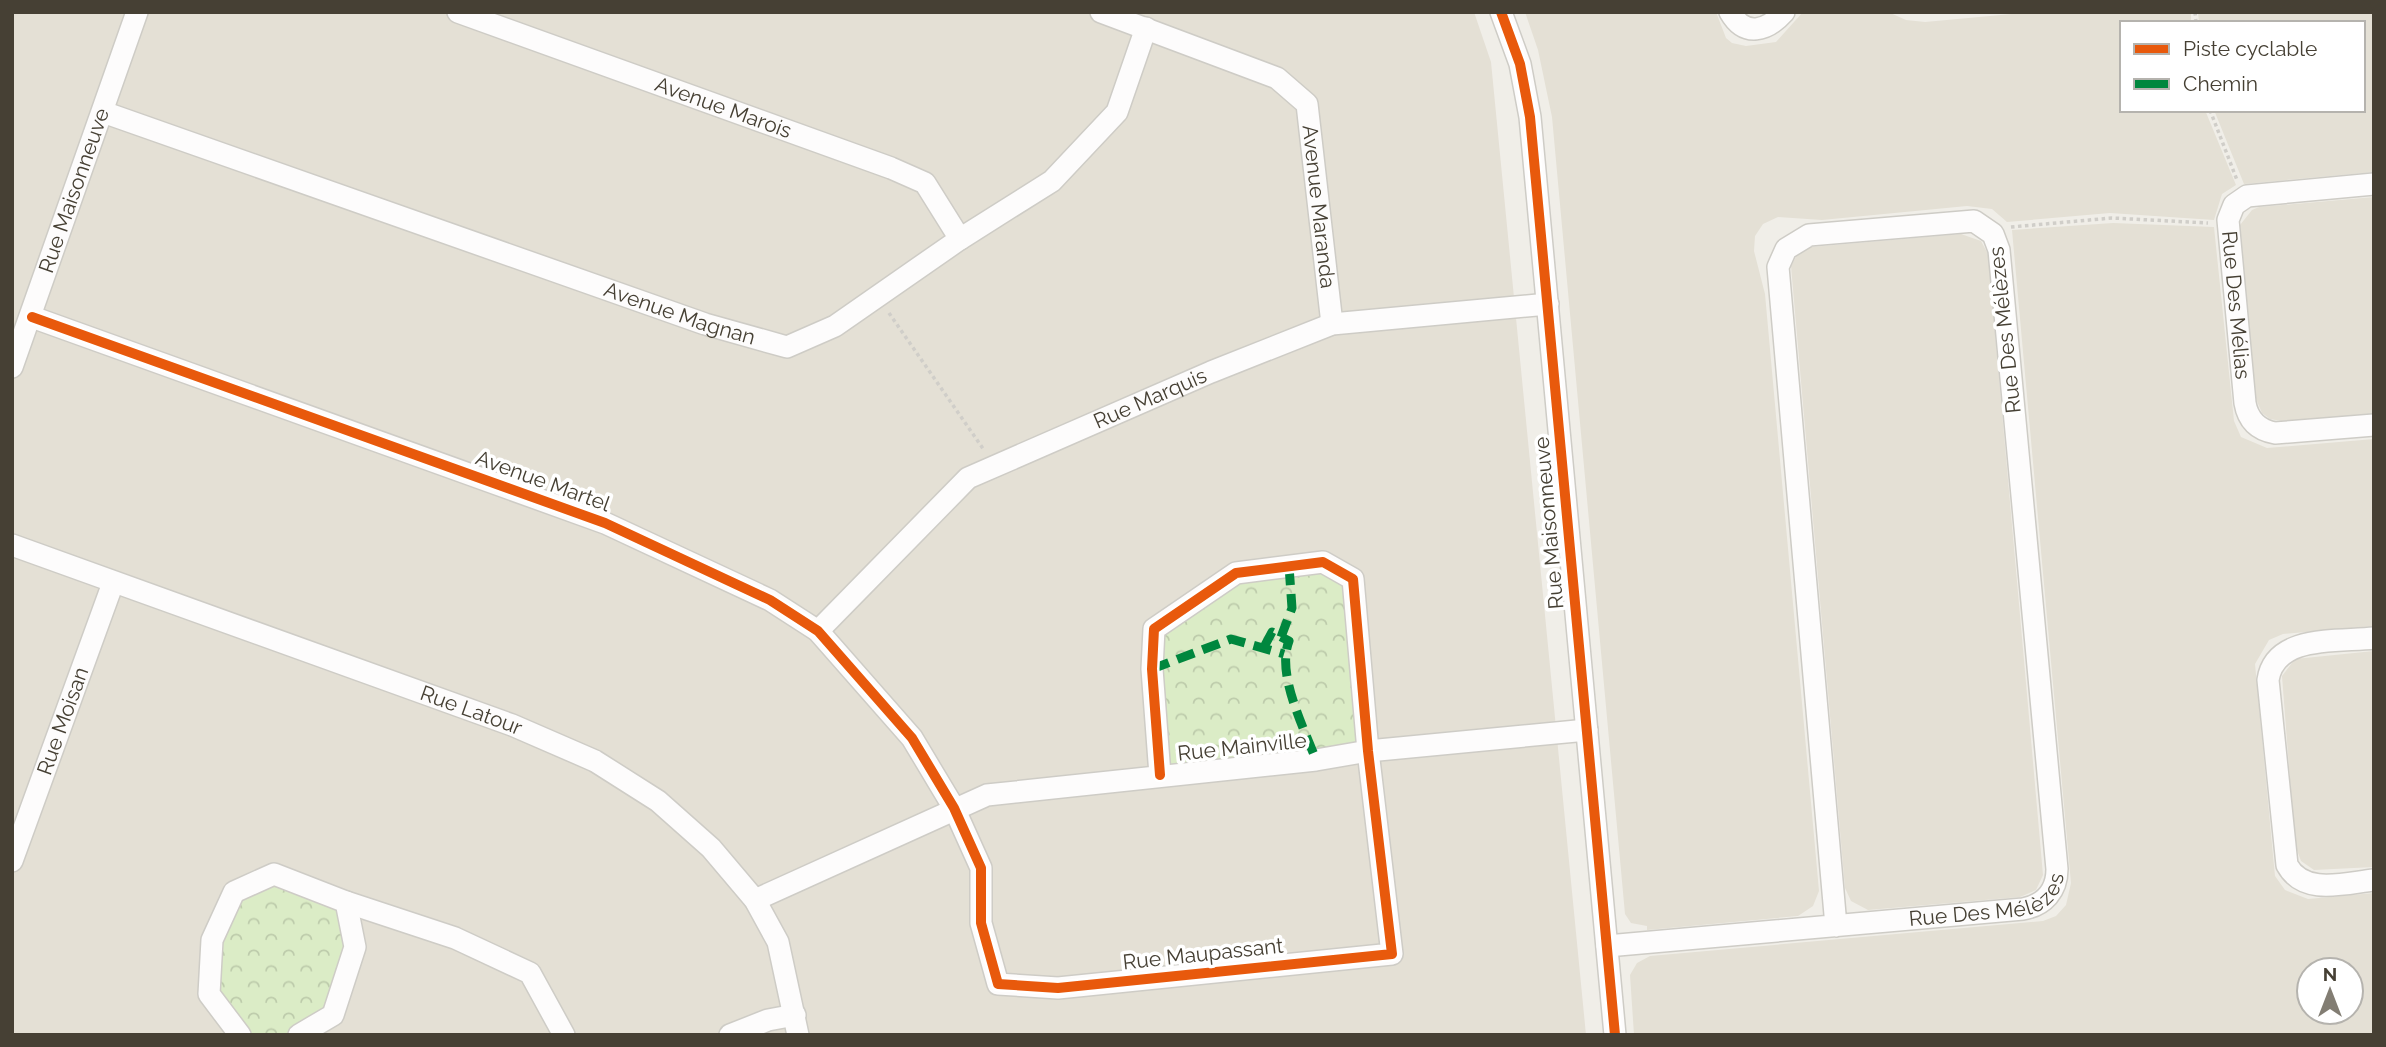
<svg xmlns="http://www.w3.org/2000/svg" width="2386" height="1047" font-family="Raleway,sans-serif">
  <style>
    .residential { fill: #e4e0d5; fill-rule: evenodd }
    .park { fill: url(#park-crowns) }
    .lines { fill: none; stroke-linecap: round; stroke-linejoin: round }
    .minor-casing { stroke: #ceccc6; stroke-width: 24 }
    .path { stroke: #d0cec9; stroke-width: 3.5; stroke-dasharray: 3.5 3.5; stroke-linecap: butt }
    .minor { stroke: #fdfcfc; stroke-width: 21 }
    .quiet { stroke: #00873e; stroke-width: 9; stroke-dasharray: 18 9; stroke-linecap: butt }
    .cycleway-casing { stroke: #fff; stroke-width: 15 }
    .cycleway { stroke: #e8590c; stroke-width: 10 }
    .labels { text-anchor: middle; stroke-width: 7; stroke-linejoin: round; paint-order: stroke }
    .street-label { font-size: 21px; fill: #464034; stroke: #fff }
  </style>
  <defs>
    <pattern id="park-crowns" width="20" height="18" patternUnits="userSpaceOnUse" patternTransform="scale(1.75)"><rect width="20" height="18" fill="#dbecc6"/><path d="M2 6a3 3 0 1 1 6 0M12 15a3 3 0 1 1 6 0" fill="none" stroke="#bdcbab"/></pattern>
  </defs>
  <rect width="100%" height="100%" fill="#f0eee8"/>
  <!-- residential -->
  <g class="residential">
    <polygon points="12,12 1474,12 1491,62 1586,1035 12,1035"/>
    <polygon points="1525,12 1716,12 1726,38 1732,43 1746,46 1776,42 1803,12 1888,12 1906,20 1925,22 2033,12 2191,12 2191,23 2122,23 2122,110 2205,110 2236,185 2222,194 2214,220 2110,213 2007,222 1992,209 1967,206 1822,220 1778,217 1763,224 1755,236 1754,251 1765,294 1819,891 1813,906 1798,916 1647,930 1647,926 1631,923 1625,914 1552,117 1538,50"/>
    <polygon points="2198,12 2374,12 2374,172 2244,184 2214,110 2363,110 2363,23 2199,23"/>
    <polygon points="2374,197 2374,414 2287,422 2270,419 2262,413 2256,399 2240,225 2252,210 2259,207"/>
    <path d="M2113 223 2214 227 2234 421 2241 437 2267 448 2374 439V626L2283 634 2269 640 2255 664 2275 876 2285 890 2308 899 2374 893V1035H1634L1630 975 1637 963 1650 956 2043 921 2056 916 2066 905 2071 883 2012 230ZM2309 970H2351V1012H2309Z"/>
    <polygon points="1961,234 1981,241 1988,254 2043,875 2036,890 2020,897 1868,910 1851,901 1845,888 1791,266 1798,253 1811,247"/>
    <polygon points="2374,651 2374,867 2314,870 2301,861 2295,845 2282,676 2295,659"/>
  </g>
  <!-- park -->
  <g class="park">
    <polygon points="1323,562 1353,579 1368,751 1160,775 1154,629 1236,573"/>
    <polygon points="274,874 346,902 355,947 333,1015 299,1035 240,1035 209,994 234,892"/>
  </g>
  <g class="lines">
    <defs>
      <g id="minor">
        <path id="s1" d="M458 12 891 168 925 183 960 239"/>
        <path id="s2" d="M1101 12 1277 78 1307 104 1332 324"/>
        <polyline points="1501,12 1520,64 1530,117 1615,1035"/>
        <path d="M1730 12C1745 38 1767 31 1784 12"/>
        <path id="s3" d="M103 112 705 324 787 347 835 326 960 239 1052 181 1117 112 1146 28"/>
        <path id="s4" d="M2374 184 2247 196 2234 205 2228 220 2245 403C2248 420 2258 430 2275 433L2374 425"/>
        <polyline points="32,317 605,523 770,600 818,631 912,738 954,808 981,868 981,923 998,984 1058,988 1392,954 1368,751 1353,579 1323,562 1236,573 1154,629 1152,669 1160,775"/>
        <path id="s5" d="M12 367 137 12"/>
        <path id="s6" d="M12 545 512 725 595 761 658 801 711 848 755 900 778 942 798 1035"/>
        <path id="s7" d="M818 631 968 478 1211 372 1332 324 1548 304"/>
        <path d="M2374 638C2338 642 2275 634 2268 680L2287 865C2304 896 2345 883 2374 880"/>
        <path id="s8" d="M12 861 113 583"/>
        <polyline points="755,900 987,795 1316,760 1368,751 1587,730"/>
        <polyline points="346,902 455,938 530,973 564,1035"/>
        <path id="s9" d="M1607 946 2023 909C2044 905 2057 891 2057 869L1999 250 1993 234 1974 221 1809 235 1786 249 1778 267 1836 926"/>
        <polyline points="240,1035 209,994 212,940 234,892 274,874 346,902 355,947 333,1015 299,1035"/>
        <polyline points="730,1035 768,1020 795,1015"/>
      </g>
    </defs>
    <!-- minor casing -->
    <use href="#minor" class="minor-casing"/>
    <!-- path -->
    <g class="path">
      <polyline points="2195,12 2196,23"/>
      <polyline points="2210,110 2237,180"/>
      <polyline points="2011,227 2112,218 2208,223"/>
      <polyline points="889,313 984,450"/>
    </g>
    <!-- minor -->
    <use href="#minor" class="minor"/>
    <!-- quiet -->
    <g class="quiet">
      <polyline points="1281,637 1292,608 1289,566"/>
      <path d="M1264 647 1272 632 1289 641C1276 674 1304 728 1316 760"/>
      <polyline points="1152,669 1231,639 1284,654"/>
    </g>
    <defs>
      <g id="cycleway">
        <polyline points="1501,12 1520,64 1530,117 1615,1035"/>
        <polyline points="32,317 605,523 770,600 818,631 912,738 954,808 981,868 981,923 998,984 1058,988 1392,954 1368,751 1353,579 1323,562 1236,573 1154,629 1152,669 1160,775"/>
      </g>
    </defs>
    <!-- cycleway casing -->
    <use href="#cycleway" class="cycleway-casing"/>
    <!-- cycleway -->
    <use href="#cycleway" class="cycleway"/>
  </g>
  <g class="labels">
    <!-- street labels -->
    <g class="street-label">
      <text dy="7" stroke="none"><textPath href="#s1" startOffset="282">Avenue Marois</textPath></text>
      <text dy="7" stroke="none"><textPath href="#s5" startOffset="187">Rue Maisonneuve</textPath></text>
      <text dy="7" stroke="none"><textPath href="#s2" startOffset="331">Avenue Maranda</textPath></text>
      <text dy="7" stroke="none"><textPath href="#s4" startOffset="245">Rue Des Mélias</textPath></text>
      <text dy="7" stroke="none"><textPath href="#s3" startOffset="611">Avenue Magnan</textPath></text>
      <text transform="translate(2005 330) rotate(-96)" y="7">Rue Des Mélèzes</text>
      <text dy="7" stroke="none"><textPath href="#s7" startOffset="413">Rue Marquis</textPath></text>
      <text transform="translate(543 481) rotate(20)" y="7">Avenue Martel</text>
      <text transform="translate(1549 523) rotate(-95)" y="7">Rue Maisonneuve</text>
      <text dy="7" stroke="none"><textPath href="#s6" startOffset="488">Rue Latour</textPath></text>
      <text dy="7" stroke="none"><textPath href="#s8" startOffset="149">Rue Moisan</textPath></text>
      <text transform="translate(1242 747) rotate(-6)" y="7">Rue Mainville</text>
      <text dy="7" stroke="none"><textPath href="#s9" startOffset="387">Rue Des Mélèzes</textPath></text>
      <text transform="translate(1203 954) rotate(-6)" y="7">Rue Maupassant</text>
    </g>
  </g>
  <!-- border -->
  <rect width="2386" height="1047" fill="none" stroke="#464034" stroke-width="28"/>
  <!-- legend -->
  <rect x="2120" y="21" width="245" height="91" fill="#ffffff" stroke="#b5b3ae" stroke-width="2"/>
  <rect x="2134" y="44" width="35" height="10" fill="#e8590c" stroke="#b5b3ae" stroke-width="2"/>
  <text x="2183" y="56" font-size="21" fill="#464034">Piste cyclable</text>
  <rect x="2134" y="79" width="35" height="10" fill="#00873e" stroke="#b5b3ae" stroke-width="2"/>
  <text x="2183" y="91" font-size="21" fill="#464034">Chemin</text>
  <!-- north arrow -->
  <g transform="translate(2330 991)"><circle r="33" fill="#ffffff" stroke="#b5b3ae" stroke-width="2"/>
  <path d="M0-5L12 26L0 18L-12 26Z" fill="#827d73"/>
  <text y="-10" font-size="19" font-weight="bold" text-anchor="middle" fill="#464034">N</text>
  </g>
</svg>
